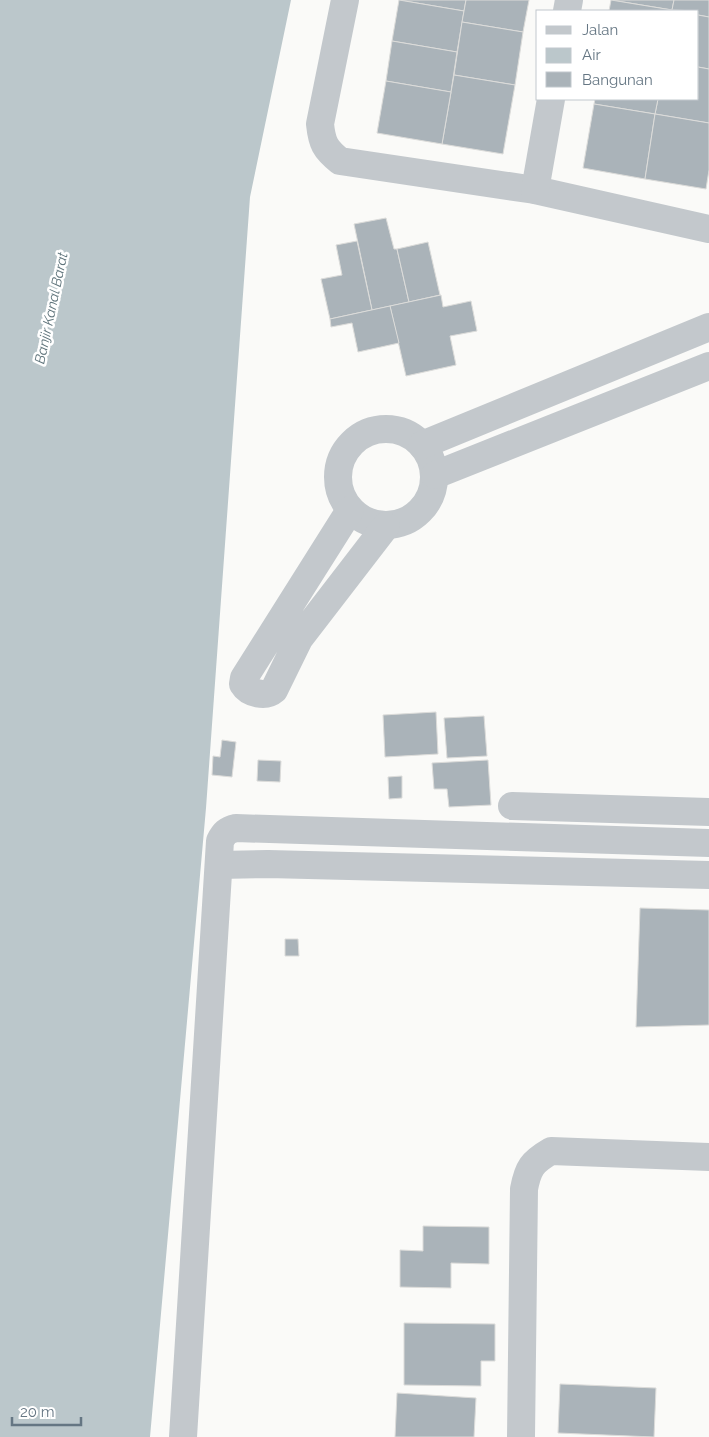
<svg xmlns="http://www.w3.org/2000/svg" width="709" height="1437" font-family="Raleway,sans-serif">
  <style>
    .water { fill: #bbc7cb }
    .building { fill: #aab3b9; stroke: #dcdcda }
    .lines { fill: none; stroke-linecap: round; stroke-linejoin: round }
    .minor { stroke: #c3c8cc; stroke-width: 28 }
    .labels { text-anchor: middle; stroke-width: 5; stroke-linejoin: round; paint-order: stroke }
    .water-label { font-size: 14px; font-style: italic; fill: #60757c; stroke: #fff }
  </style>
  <rect width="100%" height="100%" fill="#fafaf8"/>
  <!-- water -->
  <polygon class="water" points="0,0 291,0 250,197 206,808 150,1437 0,1437"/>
  <!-- building -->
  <g class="building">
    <polygon points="399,0 466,0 464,11"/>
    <polygon points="399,0 464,11 457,52 392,41"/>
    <polygon points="466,0 529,0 523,32 462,22"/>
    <polygon points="611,0 674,0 672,10"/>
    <polygon points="611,0 672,10 672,11 609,11"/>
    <polygon points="674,0 709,0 709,17 698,15 698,11 672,10"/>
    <polygon points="698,15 709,17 709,69 698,67"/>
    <polygon points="462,22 523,32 515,85 454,75"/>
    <polygon points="392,41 457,52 451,92 386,81"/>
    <polygon points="698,67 709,69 709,123 655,114 658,99 698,99"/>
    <polygon points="454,75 515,85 503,154 442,144"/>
    <polygon points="386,81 451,92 442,144 377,133"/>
    <polygon points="595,99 658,99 655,114 594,104"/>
    <polygon points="594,104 655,114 645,179 583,168"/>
    <polygon points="655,114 709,123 709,170 706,189 645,179"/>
    <polygon points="386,218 394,249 397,249 409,302 372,310 354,224"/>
    <polygon points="357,241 372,310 330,319 321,279 342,275 336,245"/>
    <polygon points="428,242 440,295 409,302 397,249"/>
    <polygon points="441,295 443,307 471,301 477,331 450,336 456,365 406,376 390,306"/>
    <polygon points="390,306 399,343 358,352 352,323 331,327 330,319"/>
    <polygon points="436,712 438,754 385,757 383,715"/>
    <polygon points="484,716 487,756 447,758 444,718"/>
    <polygon points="222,740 236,742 232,777 212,775 213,756 220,757"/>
    <polygon points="258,760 281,761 280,782 257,781"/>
    <polygon points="488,760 491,805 449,807 447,789 434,789 432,763"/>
    <polygon points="402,776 402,798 389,799 388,777"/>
    <polygon points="640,908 709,910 709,1025 636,1027"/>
    <polygon points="285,939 298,939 299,956 285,956"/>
    <polygon points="423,1226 489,1227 489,1264 451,1263 451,1288 400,1287 400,1250 423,1251"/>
    <polygon points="404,1323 495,1324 495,1361 481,1361 481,1386 404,1385"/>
    <polygon points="560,1384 656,1388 654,1437 558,1433"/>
    <polygon points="397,1393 476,1398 474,1437 395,1437"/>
  </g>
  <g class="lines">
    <!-- minor -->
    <g class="minor">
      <path d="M345 0 320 124C322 143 325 149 340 161L535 190 709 229"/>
      <polyline points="567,11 569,0"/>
      <polyline points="535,190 551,99"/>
      <circle cx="386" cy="477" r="48"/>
      <polyline points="422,445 709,327"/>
      <polyline points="435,475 709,366"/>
      <path d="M350 510 244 678 243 684C249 694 266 697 274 690L299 639 386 526"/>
      <polyline points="512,806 709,812"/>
      <polyline points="219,865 268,864 709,875"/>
      <path d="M183 1437 220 841C224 833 227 830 236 828L709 843"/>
      <path d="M521 1437 524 1189C528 1168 532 1162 551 1151L709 1157"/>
    </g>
  </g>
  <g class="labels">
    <!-- water labels -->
    <g class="water-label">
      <text transform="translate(51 308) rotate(-78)" y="5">Banjir Kanal Barat</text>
    </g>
  </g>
  <!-- legend -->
  <rect x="536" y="10" width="162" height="90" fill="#ffffff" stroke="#c1c8cd"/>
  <rect x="546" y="26" width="25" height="8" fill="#c3c8cc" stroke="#c1c8cd"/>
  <text x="582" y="35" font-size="15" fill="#657683">Jalan</text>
  <rect x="546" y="48" width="25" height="15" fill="#bbc7cb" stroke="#c1c8cd"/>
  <text x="582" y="60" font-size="15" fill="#657683">Air</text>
  <rect x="546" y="72" width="25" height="15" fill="#aab3b9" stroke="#c1c8cd"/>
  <text x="582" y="85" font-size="15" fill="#657683">Bangunan</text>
  <!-- scale -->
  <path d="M12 1417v8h69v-8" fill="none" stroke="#657683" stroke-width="2.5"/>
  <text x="20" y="1417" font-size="15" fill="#657683" stroke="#ffffff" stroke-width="4" paint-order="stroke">20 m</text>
</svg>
